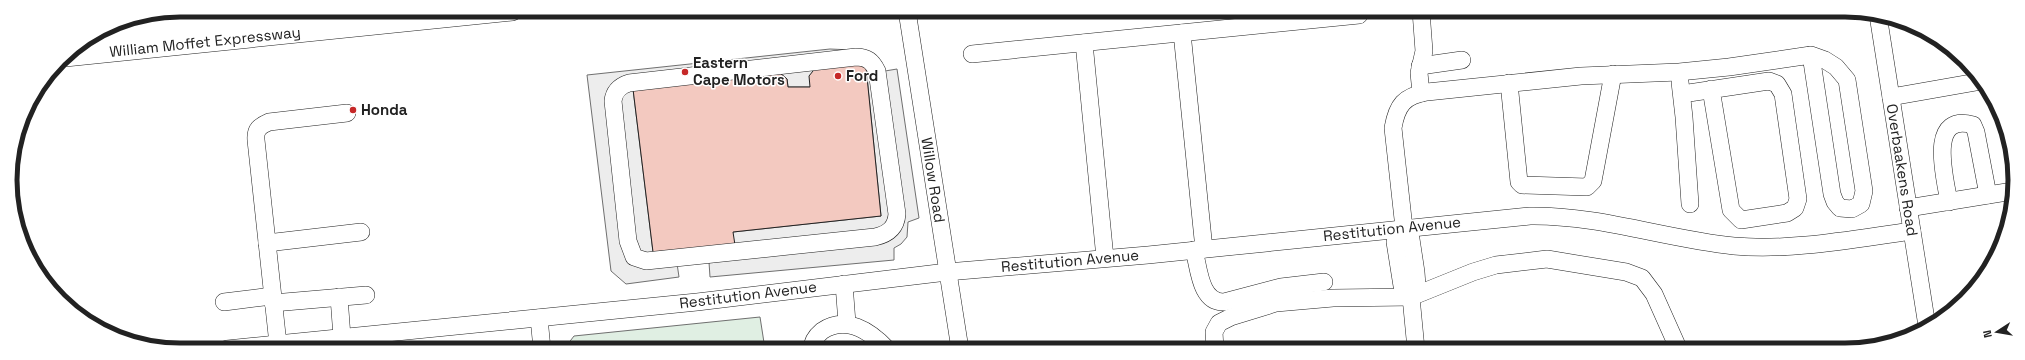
<svg xmlns="http://www.w3.org/2000/svg" width="2025" height="360" font-family="'Space Grotesk',sans-serif">
  <style>
    .green { fill: #e0efe3; stroke: #6f6f6f }
    .parking { fill: #ededed; stroke: #6f6f6f }
    .building { fill: #f3c9c0; stroke: #222 }
    .lines { fill: none; stroke-linecap: round; stroke-linejoin: round }
    .minor-casing { stroke: #222; stroke-width: 18 }
    .major-casing { stroke: #222; stroke-width: 22 }
    .minor { stroke: #fff; stroke-width: 17 }
    .major { stroke: #fff; stroke-width: 21 }
    .poi-dot { fill: #c62828; stroke: #fff; stroke-width: 1.5 }
    .labels { text-anchor: middle; stroke-width: 3; stroke-linejoin: round; paint-order: stroke }
    .street-label { font-size: 15px; fill: #222; stroke: #fff }
    .poi-label { font-size: 15px; font-weight: bold; fill: #222; stroke: #fff; text-anchor: start }
    .rim { fill: none; stroke: #222; stroke-width: 5 }
  </style>
  <rect width="100%" height="100%" fill="#fff"/>
  <!-- green -->
  <polygon class="green" points="760,317 765,349 564,349 574,336"/>
  <!-- parking -->
  <polygon class="parking" points="830,49 852,50 885,71 897,69 919,218 908,222 907,237 901,244 894,248 894,260 710,277 708,247 733,232 881,216 866,67 810,87 788,87 787,79 780,73 633,89 653,252 675,250 679,277 626,284 611,271 587,75"/>
  <!-- building -->
  <polygon class="building" points="855,61 866,67 881,216 733,232 735,245 653,252 633,89 780,73 787,79 788,87 810,87 809,76 817,66"/>
  <g class="lines">
    <defs>
      <g id="minor">
        <polyline points="907,11 960,349"/>
        <polyline points="1421,11 1424,51 1419,73 1421,93"/>
        <polyline points="1878,15 1927,326"/>
        <polyline points="1182,33 1204,249"/>
        <polyline points="1084,43 1105,258"/>
        <polyline points="972,54 1359,15"/>
        <path d="M856 57C867 57 872 61 877 71L897 214C896 228 888 234 875 237L646 261 634 257 628 241 613 101C614 91 620 86 629 83Z"/>
        <polyline points="1420,66 1462,60"/>
        <polyline points="1680,82 1684,117 1690,204"/>
        <polyline points="1509,83 1519,182 1522,185 1587,187 1593,181 1613,74"/>
        <polyline points="1682,94 1769,81 1777,84 1783,94 1798,199 1795,208 1787,213 1741,220 1731,210 1711,89"/>
        <polyline points="1891,97 1982,81"/>
        <path d="M1949 202C1945 178 1927 112 1973 125L1976 132 1988 195"/>
        <polyline points="1908,208 2013,191"/>
        <polyline points="1404,228 1395,242 1402,286 1411,297 1416,349"/>
        <polyline points="267,243 361,232"/>
        <path d="M1194 250C1199 268 1200 303 1224 302L1281 287 1324 282"/>
        <polyline points="844,284 847,323"/>
        <polyline points="339,297 342,337"/>
        <path d="M1411 297 1417 286 1416 272 1411 239 1404 228 1393 128C1397 105 1404 96 1427 92L1581 76 1679 72 1729 67 1811 55 1825 60 1836 67 1847 80 1864 191 1861 204 1852 209 1840 208 1835 202 1832 194 1811 55"/>
        <polyline points="224,302 272,296"/>
        <polyline points="273,303 366,295"/>
        <polyline points="539,318 542,349"/>
        <path d="M278 344 256 140C255 129 260 126 269 122L347 113"/>
        <path d="M227 349 697 302 947 272 1148 255 1530 216C1599 215 1666 239 1734 246 1793 251 1853 239 1912 231"/>
        <path d="M812 349C812 341 816 336 822 331 846 315 870 331 887 349"/>
        <polyline points="1215,349 1214,332 1219,323 1231,317 1276,303 1333,298 1411,297 1473,272 1496,265 1547,259 1626,272 1642,278 1654,294 1679,350"/>
      </g>
      <g id="major">
        <polyline points="96,36 339,10"/>
        <polyline points="65,56 512,10"/>
      </g>
    </defs>
    <!-- minor casing -->
    <use href="#minor" class="minor-casing"/>
    <!-- major casing -->
    <use href="#major" class="major-casing"/>
    <!-- minor -->
    <use href="#minor" class="minor"/>
    <!-- major -->
    <use href="#major" class="major"/>
  </g>
  <!-- markers -->
  <g class="poi-dot">
    <circle cx="685" cy="72" r="4"/>
    <circle cx="838" cy="76" r="4"/>
    <circle cx="353" cy="110" r="4"/>
  </g>
  <g class="labels">
    <!-- street labels -->
    <g class="street-label">
      <text transform="translate(205 42) rotate(-6)" y="5">William Moffet Expressway</text>
      <text transform="translate(1902 170) rotate(81)" y="5">Overbaakens Road</text>
      <text transform="translate(933 180) rotate(81)" y="5">Willow Road</text>
      <text transform="translate(1392 229) rotate(-6)" y="5">Restitution Avenue</text>
      <text transform="translate(1070 261) rotate(-5)" y="5">Restitution Avenue</text>
      <text transform="translate(748 295) rotate(-7)" y="5">Restitution Avenue</text>
    </g>
    <!-- poi labels -->
    <g class="poi-label">
      <text x="693" y="68">Eastern<tspan x="693" dy="17">Cape Motors</tspan></text>
      <text x="846" y="81">Ford</text>
      <text x="361" y="115">Honda</text>
    </g>
  </g>
  <!-- crop -->
  <path d="M0 0H2025V360H0ZM180 17H1845A163 163 0 0 1 2008 180V180A163 163 0 0 1 1845 343H180A163 163 0 0 1 17 180V180A163 163 0 0 1 180 17Z" fill="#fff" fill-rule="evenodd"/>
  <path class="rim" d="M180 17H1845A163 163 0 0 1 2008 180V180A163 163 0 0 1 1845 343H180A163 163 0 0 1 17 180V180A163 163 0 0 1 180 17Z"/>
  <!-- north arrow -->
  <g transform="translate(1997 332) rotate(258)" stroke="#ffffff" stroke-width="3" paint-order="stroke">
  <path d="M0-3L7 15L0 10L-7 15Z" fill="#222222"/>
  <text y="-6" font-size="11" font-weight="bold" text-anchor="middle" fill="#222222">N</text>
  </g>
</svg>
